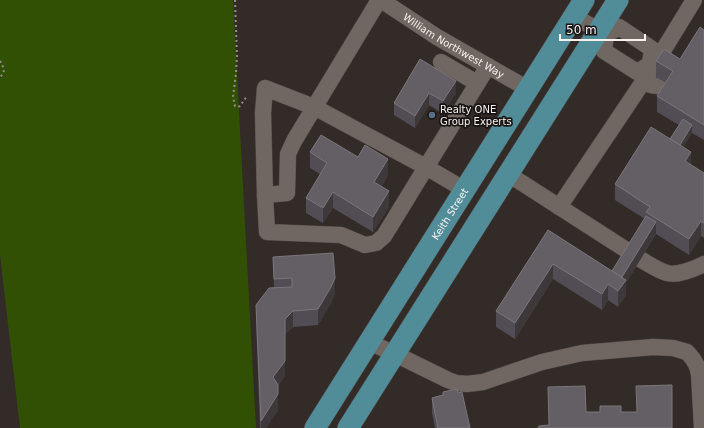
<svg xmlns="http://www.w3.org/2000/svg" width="704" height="428" font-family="'DejaVu Sans',sans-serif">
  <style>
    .green { fill: #325003 }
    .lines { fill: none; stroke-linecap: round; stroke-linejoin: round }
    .minor-casing { stroke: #504946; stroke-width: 17 }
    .major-casing { stroke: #504946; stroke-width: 22 }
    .path { stroke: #958e8b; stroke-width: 2; stroke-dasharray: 2 3; stroke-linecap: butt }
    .minor { stroke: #706762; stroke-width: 16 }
    .major { stroke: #518d99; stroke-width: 21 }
    .wall { fill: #524d55 }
    .shaded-wall { fill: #3e383b }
    .building { fill: #635f65; stroke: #7b767b }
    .service-dot { fill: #5c6f8a; stroke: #181413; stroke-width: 1.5 }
    .labels { text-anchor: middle; stroke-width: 3.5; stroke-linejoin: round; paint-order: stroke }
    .street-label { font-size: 10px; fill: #f8f3f0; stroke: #181413 }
    .poi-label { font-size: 10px; fill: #f8f3f0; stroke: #181413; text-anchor: start }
  </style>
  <rect width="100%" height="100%" fill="#332b27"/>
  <!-- green -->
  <polygon class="green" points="0,0 233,0 256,428 20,428 0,255"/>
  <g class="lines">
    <defs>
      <g id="minor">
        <polyline points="379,0 294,141 288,154 287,193 265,195 267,232 341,235 365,245 376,243 384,236 488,66"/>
        <path id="s1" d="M381 0 437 37 528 89"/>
        <polyline points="574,16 606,35"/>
        <polygon points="619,27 652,49 650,64 637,72 604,51 606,35"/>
        <polyline points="441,62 477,83"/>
        <polyline points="652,66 653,67 694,0"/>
        <path d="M643 82C651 85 658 89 665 82"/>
        <polyline points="508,174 631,253"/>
        <polyline points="265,195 263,113 265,88 314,107 426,167 465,190"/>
        <polyline points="559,207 653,67"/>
        <path d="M640 259C649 264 657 270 667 273 676 276 695 269 704 264"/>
        <polyline points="369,342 395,354 448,380 456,383 467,384 483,382 542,362 582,353 653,347 673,348 687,352 693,359 697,366 699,374 702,428"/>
      </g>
      <g id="major">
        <path id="s2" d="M315 428 584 0"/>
        <polyline points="348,428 618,0"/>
      </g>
    </defs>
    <!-- minor casing -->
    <use href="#minor" class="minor-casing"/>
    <!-- major casing -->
    <use href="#major" class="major-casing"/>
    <!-- path -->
    <g class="path">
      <polyline points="235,0 237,56 236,73 233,97 235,106 238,107 240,106 247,96"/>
      <path d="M0 61C2 65 5 69 3 74L0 77"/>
    </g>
    <!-- minor -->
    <use href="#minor" class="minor"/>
    <!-- major -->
    <use href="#major" class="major"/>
  </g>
  <!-- wall -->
  <g class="wall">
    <polygon points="704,30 704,140 692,133 683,147 691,165 704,173 704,238 701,236 689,255 656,234 626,283 626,295 618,307 608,300 602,310 553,279 515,339 496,327 496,311 548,230 612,271 645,219 615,200 615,184 670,139 679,125 657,112 657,96 666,83 656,77 656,61 680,59"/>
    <polygon points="420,59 456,93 443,114 429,105 415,128 394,115 394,103"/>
    <polygon points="310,152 388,175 381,187 389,207 373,232 333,208 323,223 306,213 306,198 320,174 310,168"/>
    <polygon points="273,257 335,293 331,303 318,325 293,327 285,334 285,376 278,386 278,410 266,428 260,428 256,321 256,305 274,288"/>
    <polygon points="443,392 458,393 470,428 435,428 432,413 432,398 443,395"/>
  </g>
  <!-- shaded-wall -->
  <g class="shaded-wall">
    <polygon points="456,81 456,93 443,114 443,101"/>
    <polygon points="429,93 429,105 415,128 415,116"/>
    <polygon points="692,125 692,133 676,158 676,150"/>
    <polygon points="691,152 691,167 685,161"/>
    <polygon points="388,159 388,175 374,198 374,182"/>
    <polygon points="389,191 389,207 373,232 373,217"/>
    <polygon points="333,192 333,208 323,223 323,208"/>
    <polygon points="701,221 701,236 689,255 689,239"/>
    <polygon points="656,222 656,234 626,283 626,295 618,307 618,291 620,279"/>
    <polygon points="553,264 553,279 515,339 515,323"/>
    <polygon points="335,278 335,293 331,303 318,325 318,309"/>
    <polygon points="608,284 608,300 602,310 602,294"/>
    <polygon points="293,311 293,327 285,334 285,319"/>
    <polygon points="285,361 285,376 273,393 273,377"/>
    <polygon points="278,394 278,410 266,428 261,428 261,421"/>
  </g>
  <!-- building -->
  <g class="building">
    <polygon points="700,27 704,30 704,125 657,96 673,71 656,61 664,49 680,59"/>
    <polygon points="420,59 456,81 443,101 429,93 415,116 394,103"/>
    <polygon points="683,119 692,125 680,145 670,139"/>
    <polygon points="651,127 691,152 685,161 704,173 704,223 701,221 689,239 646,212 650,207 615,184"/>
    <polygon points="321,135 358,157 365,145 388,159 374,182 389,191 373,217 333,192 323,208 306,198 327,163 310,152"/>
    <polygon points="646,216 656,222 622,277 612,271"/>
    <polygon points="548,230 626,280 618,291 608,284 602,294 553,264 515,323 496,311"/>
    <polygon points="333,253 335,278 331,287 318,309 293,311 285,319 285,361 273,377 278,385 278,394 261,421 256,305 269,288 292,287 292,278 274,279 273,257"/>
    <polygon points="672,385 672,428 538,428 539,426 549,425 548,387 585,386 586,412 600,412 600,406 621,406 621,412 637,412 636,386"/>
    <polygon points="457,389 458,393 462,392 470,428 438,428 432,398 443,395 443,392"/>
  </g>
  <!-- markers -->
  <circle class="service-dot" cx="432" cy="115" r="4"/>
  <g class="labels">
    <!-- street labels -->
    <g class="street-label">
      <text dy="4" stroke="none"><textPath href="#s1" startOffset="86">William Northwest Way</textPath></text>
      <text dy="4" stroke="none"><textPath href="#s2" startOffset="253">Keith Street</textPath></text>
    </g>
    <!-- poi labels -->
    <g class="poi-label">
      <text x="440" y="113">Realty ONE<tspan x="440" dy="12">Group Experts</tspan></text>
    </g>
  </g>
  <!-- scale -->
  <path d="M560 34v6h85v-6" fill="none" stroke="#f8f3f0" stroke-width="2"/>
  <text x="566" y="34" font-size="12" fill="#f8f3f0" stroke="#181413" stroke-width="3" paint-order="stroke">50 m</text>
</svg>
